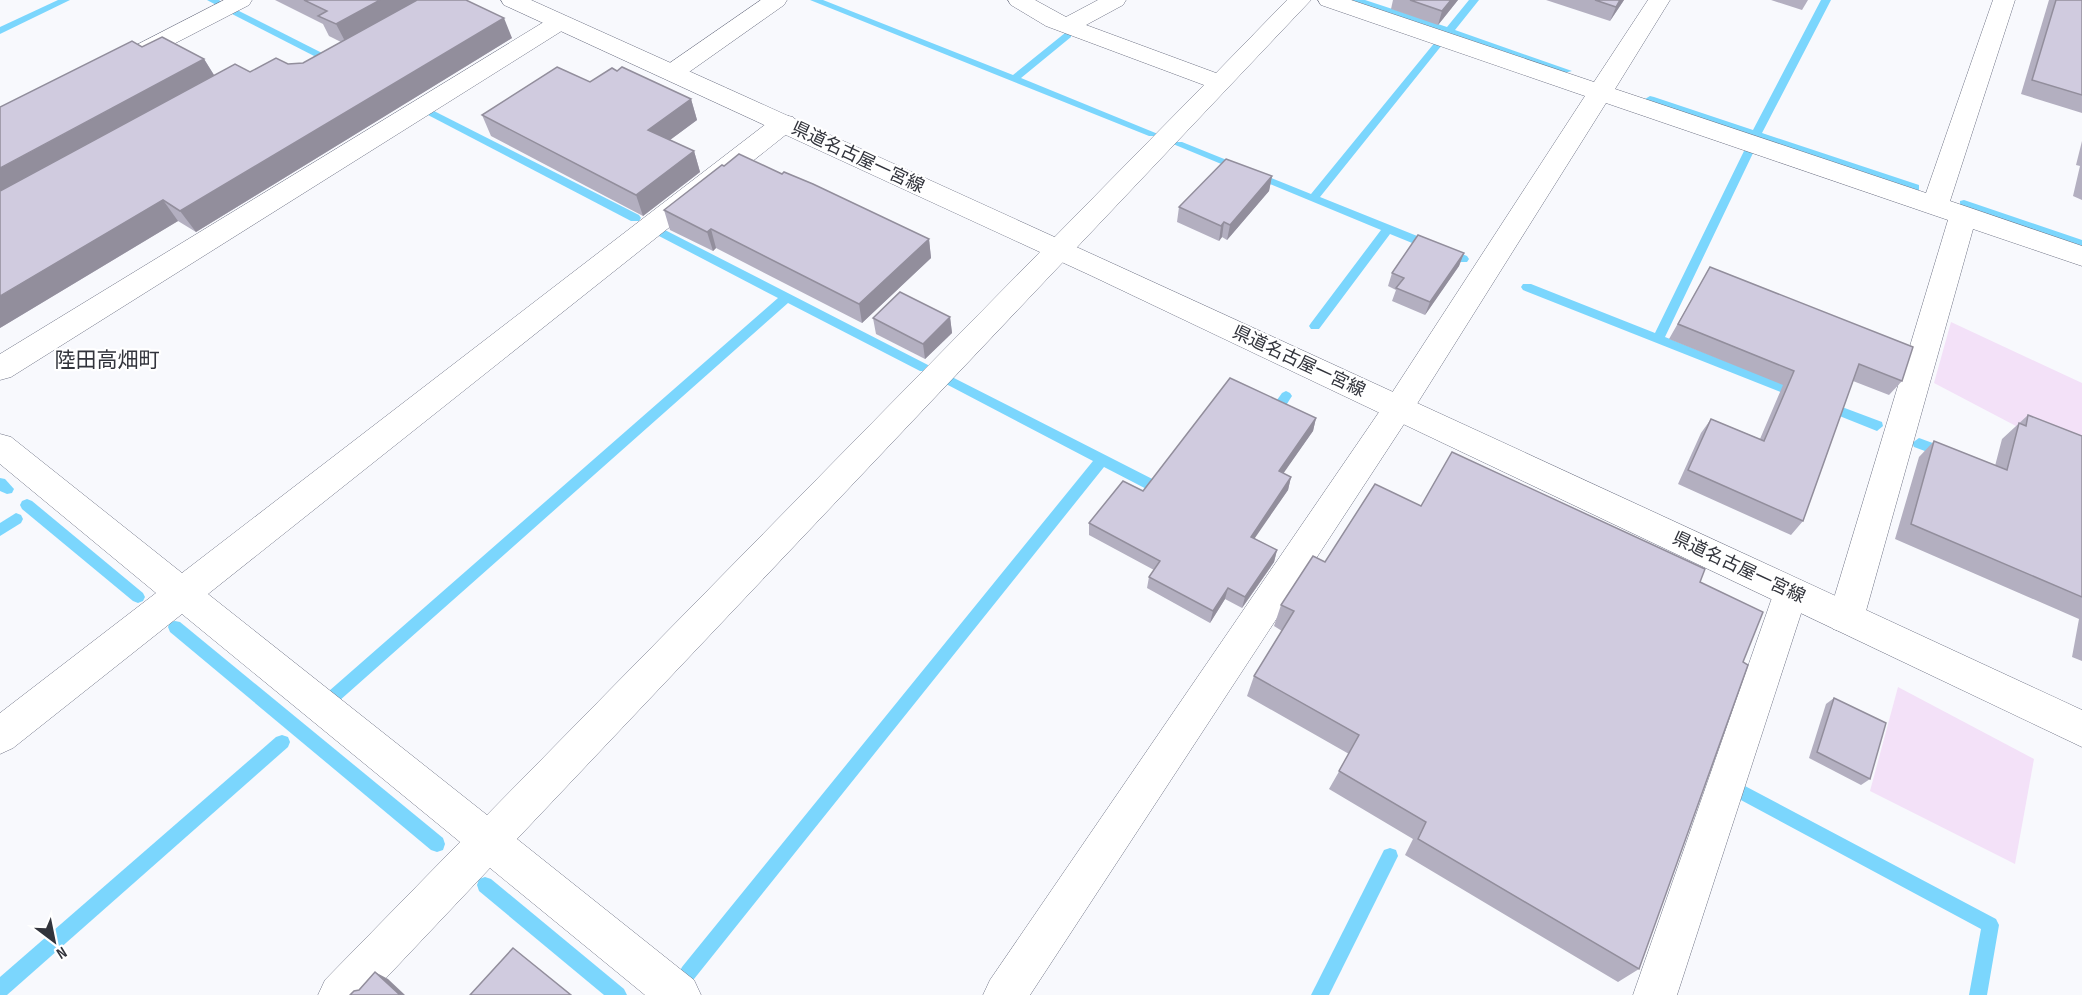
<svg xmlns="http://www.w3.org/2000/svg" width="2082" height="995" font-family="'Sofia Sans Condensed','Noto Sans JP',sans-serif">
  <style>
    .green { fill: #f3e1f8 }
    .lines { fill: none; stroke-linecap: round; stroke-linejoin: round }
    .stream { fill: #7bd6fd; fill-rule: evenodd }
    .street-casing { stroke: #707486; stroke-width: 1 }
    .secondary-casing { stroke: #707486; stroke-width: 1 }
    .street { fill: #fff; fill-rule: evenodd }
    .secondary { fill: #fff; fill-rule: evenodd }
    .wall { fill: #b3afc0 }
    .shaded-wall { fill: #928e9c }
    .building { fill: #d0cbdf; stroke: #928e9c; stroke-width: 1.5 }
    .labels { text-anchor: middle; stroke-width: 4.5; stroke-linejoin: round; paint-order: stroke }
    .street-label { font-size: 18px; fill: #32343c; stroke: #fff }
    .quarter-label { font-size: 21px; fill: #32343c; stroke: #fff }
  </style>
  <rect width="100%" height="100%" fill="#f8f9fd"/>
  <!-- green -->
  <g class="green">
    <polygon points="1951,322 2082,383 2082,454 2035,436 1934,383"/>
    <polygon points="1898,687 2034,759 2015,864 1870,791"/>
  </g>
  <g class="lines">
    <!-- stream -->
    <g class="stream">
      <polygon points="58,0 70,0 0,34 0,27"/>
      <polygon points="207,0 219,0 225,4 220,7"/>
      <polygon points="810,0 823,0 1013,75 1065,33 1071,33 1071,37 1021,78 1158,134 1157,136 1149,136"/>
      <polygon points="1351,0 1365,0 1447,27 1469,0 1479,0 1455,30 1572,71 1564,73"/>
      <polygon points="1821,0 1831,0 1762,133 1919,185 1919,191 1911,191 1645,99 1650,96 1654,97 1753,130"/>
      <polygon points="235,9 326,55 328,57 320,59 232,14 230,12"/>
      <polygon points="1439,40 1444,43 1442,45 1320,197 1467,256 1469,259 1467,262 1459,262 1390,234 1319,329 1311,329 1309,326 1311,323 1381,230 1173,144 1174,142 1182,142 1311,194 1436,41"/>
      <polygon points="432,110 639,215 641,218 639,221 631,221 428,115 428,111"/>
      <polygon points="1749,148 1754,151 1665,337 1801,391 1803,394 1801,397 1793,397 1523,290 1521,287 1523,284 1531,284 1655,333 1744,151"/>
      <polygon points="1964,200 2082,240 2082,248 1960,207 1960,201"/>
      <polygon points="663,229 928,365 930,368 928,371 920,371 788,303 339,701 334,703 329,701 326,696 329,691 778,298 659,236 657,233"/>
      <polygon points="950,376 1170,488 1172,492 1170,496 1160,496 1104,467 694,979 688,982 682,979 679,973 682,967 1093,461 946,384 944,381 946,378"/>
      <polygon points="1286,391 1290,393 1292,396 1290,399 1277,420 1267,420 1266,417 1267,414 1282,393"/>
      <polygon points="1826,401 1882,422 1883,426 1877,431 1822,409 1820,406 1822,403"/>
      <polygon points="1919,438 1949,449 1951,453 1949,457 1944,458 1914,447 1912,443"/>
      <polygon points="0,478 5,479 14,489 12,493 7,494 0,491"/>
      <polygon points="27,499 32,501 143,593 145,597 143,601 138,603 133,601 22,509 20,505 22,501"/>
      <polygon points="16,513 21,515 23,519 21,523 0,536 0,523"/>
      <polygon points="175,621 180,622 443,838 445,844 443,850 437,852 431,850 170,632 168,627 170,622"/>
      <polygon points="282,735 288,737 290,742 288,747 7,995 0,995 0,977 276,737"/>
      <polygon points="1745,786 1996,919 1999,925 1987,995 1969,995 1981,929 1739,799 1737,794 1739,789"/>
      <polygon points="1390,848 1396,850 1398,856 1329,995 1311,995 1384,850"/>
      <polygon points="485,877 491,879 624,989 627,995 604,995 479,891 477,885 479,879"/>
    </g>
    <defs>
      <g id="street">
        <polygon points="224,0 252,0 249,5 135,64 127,66 119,64 115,59 119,54"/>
        <polygon points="761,0 787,0 784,5 682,77 673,79 664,77 661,72 664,67"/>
        <polygon points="1008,0 1035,0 1066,17 1098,0 1126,0 1123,5 1086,25 1216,73 1287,0 1311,0 517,839 694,980 701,995 645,995 490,868 370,995 318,995 325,980 460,842 182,614 13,748 0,754 0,713 156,593 0,464 0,434 11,437 182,573 775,117 784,115 793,117 797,123 793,129 208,594 487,815 1204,85 1046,26 1011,5"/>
        <polygon points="1318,0 1351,0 1594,82 1648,0 1670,0 1615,89 1926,193 1993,0 2015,0 1950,201 2082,246 2082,266 1973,229 1864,618 1859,629 1846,633 1833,629 1828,618 1948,220 1606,103 1410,415 1030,995 983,995 990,980 1388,399 1585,96 1321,5"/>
        <polygon points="560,15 568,17 572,22 568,27 11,377 0,380 0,354 552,17"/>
        <polygon points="1791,577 1803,581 1808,592 1677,995 1633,995 1774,592 1779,581"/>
      </g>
      <path id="secondary" d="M501 0H531C1050 233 1566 471 2082 710V747L1092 276 504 5Z"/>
    </defs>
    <!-- street casing -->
    <use href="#street" class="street-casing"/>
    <!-- secondary casing -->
    <use href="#secondary" class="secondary-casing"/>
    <!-- street -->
    <use href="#street" class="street"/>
    <!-- secondary -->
    <use href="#secondary" class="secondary"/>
  </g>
  <!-- wall -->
  <g class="wall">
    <polygon points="275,0 466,0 512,38 196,232 178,221 0,328 142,47 204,59 214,75 250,72 288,64 303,63 341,42 329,36 323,24"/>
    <polygon points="1393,0 1458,0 1438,25 1391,9"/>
    <polygon points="1546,0 1624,0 1610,21"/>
    <polygon points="1771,0 1808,0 1802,10"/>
    <polygon points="2049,0 2082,0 2082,113 2021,94"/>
    <polygon points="590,82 691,99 697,120 670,140 694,151 700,172 643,216 491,136 482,115"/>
    <polygon points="2082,141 2082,200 2073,196 2080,166 2076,165"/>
    <polygon points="782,174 929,239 931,258 862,323 716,248 713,251 670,230 664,210"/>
    <polygon points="1272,176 1269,191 1227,240 1222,237 1219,241 1177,222 1179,207"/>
    <polygon points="1464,253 1459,266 1425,315 1392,301 1396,290 1388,286 1392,273"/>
    <polygon points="1710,267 1902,381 1889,395 1853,381 1803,521 1791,535 1678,484 1701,433 1711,419 1760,439 1783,385 1669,339"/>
    <polygon points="950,317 952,333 925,359 876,334 873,318"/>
    <polygon points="2028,415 2082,436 2082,661 2072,657 2079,619 1895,539 1919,457 1934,441 1995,466 2002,439"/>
    <polygon points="1316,418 1313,431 1283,473 1291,477 1288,490 1254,538 1277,550 1274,562 1242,608 1225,599 1210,623 1147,588 1149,577 1154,570 1089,535 1089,523 1143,491"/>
    <polygon points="1421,506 1700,582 1743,662 1639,969 1618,982 1405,855 1413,839 1329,789 1349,754 1247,696 1254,676 1282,631 1274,626 1281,605 1325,562"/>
    <polygon points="1834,698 1870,779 1861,785 1809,758 1826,704"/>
  </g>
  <!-- shaded-wall -->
  <g class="shaded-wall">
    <polygon points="380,0 425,0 347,45 336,24"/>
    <polygon points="1451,0 1458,0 1438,25 1442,11"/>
    <polygon points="1620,0 1624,0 1610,21 1616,7"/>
    <polygon points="504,18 512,38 196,232 180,211"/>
    <polygon points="204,59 217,80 0,198 0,168"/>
    <polygon points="691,99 697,120 655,151 648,130"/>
    <polygon points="694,151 700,172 643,216 636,195"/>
    <polygon points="1272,176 1269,191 1227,240 1230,225"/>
    <polygon points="163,200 178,221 0,328 0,296"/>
    <polygon points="1224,222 1222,237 1219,241 1221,226"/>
    <polygon points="711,229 716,248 713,251 707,232"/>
    <polygon points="929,239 931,258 862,323 859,304"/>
    <polygon points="1464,253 1459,266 1425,315 1430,302"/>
    <polygon points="950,317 952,333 925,359 923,344"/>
    <polygon points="1316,418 1313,431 1276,484 1279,471"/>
    <polygon points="1291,477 1288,490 1248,548 1251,537"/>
    <polygon points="1277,550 1274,562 1242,608 1245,597"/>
    <polygon points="1228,588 1225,599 1210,623 1213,611"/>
    <polygon points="375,972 388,979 405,995 400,995"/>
  </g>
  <!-- building -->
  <g class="building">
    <polygon points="304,0 380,0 336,24 318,16 327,11"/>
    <polygon points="417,0 466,0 504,18 180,211 163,200 0,296 0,191 235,64 250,72 276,58 288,64 303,63"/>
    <polygon points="1410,0 1451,0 1442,11"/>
    <polygon points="1595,0 1620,0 1616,7"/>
    <polygon points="2056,0 2082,0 2082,95 2032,80"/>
    <polygon points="162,37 204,59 0,168 0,107 132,41 142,47"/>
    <polygon points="557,67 590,82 612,68 617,71 622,67 691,99 648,130 694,151 636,195 482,115"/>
    <polygon points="739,154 782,174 784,172 813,184 929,239 859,304 711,229 707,232 664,210 722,165 724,166"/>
    <polygon points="1226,159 1272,176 1230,225 1224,222 1221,226 1179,207"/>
    <polygon points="1418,235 1464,253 1430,302 1396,288 1404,278 1392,273"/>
    <polygon points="1710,267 1913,347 1902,381 1859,364 1803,521 1688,470 1711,419 1764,441 1794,371 1678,324"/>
    <polygon points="900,292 950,317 923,344 873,318"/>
    <polygon points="1230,378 1316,418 1279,471 1291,477 1251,537 1277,550 1245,597 1228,588 1213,611 1149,577 1160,561 1089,523 1123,481 1143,491"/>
    <polygon points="2028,415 2082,436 2082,597 1911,524 1934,441 2007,470 2019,423 2026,426"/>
    <polygon points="1452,452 1705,569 1700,582 1763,612 1743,662 1748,665 1639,969 1418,839 1426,822 1339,771 1359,735 1254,676 1294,611 1281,605 1313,556 1325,562 1375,484 1421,506"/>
    <polygon points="1834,698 1886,723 1870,779 1817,752"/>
    <polygon points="513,948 571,995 470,995"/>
    <polygon points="375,972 400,995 350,995 354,991 359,990"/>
  </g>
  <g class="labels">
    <!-- street labels -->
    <g class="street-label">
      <text transform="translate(858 157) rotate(25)" y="6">県道名古屋一宮線</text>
      <text transform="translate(1299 361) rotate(25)" y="6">県道名古屋一宮線</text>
      <text transform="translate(1739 567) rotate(25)" y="6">県道名古屋一宮線</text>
    </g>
    <!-- quarter labels -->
    <g class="quarter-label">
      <text x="107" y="367">陸田高畑町</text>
    </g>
  </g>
  <!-- north arrow -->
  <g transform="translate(54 941) rotate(148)" stroke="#ffffff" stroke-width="4.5" paint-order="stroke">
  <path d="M0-4.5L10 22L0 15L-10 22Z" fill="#32343c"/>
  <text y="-9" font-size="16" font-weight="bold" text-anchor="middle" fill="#32343c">N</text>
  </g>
</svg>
